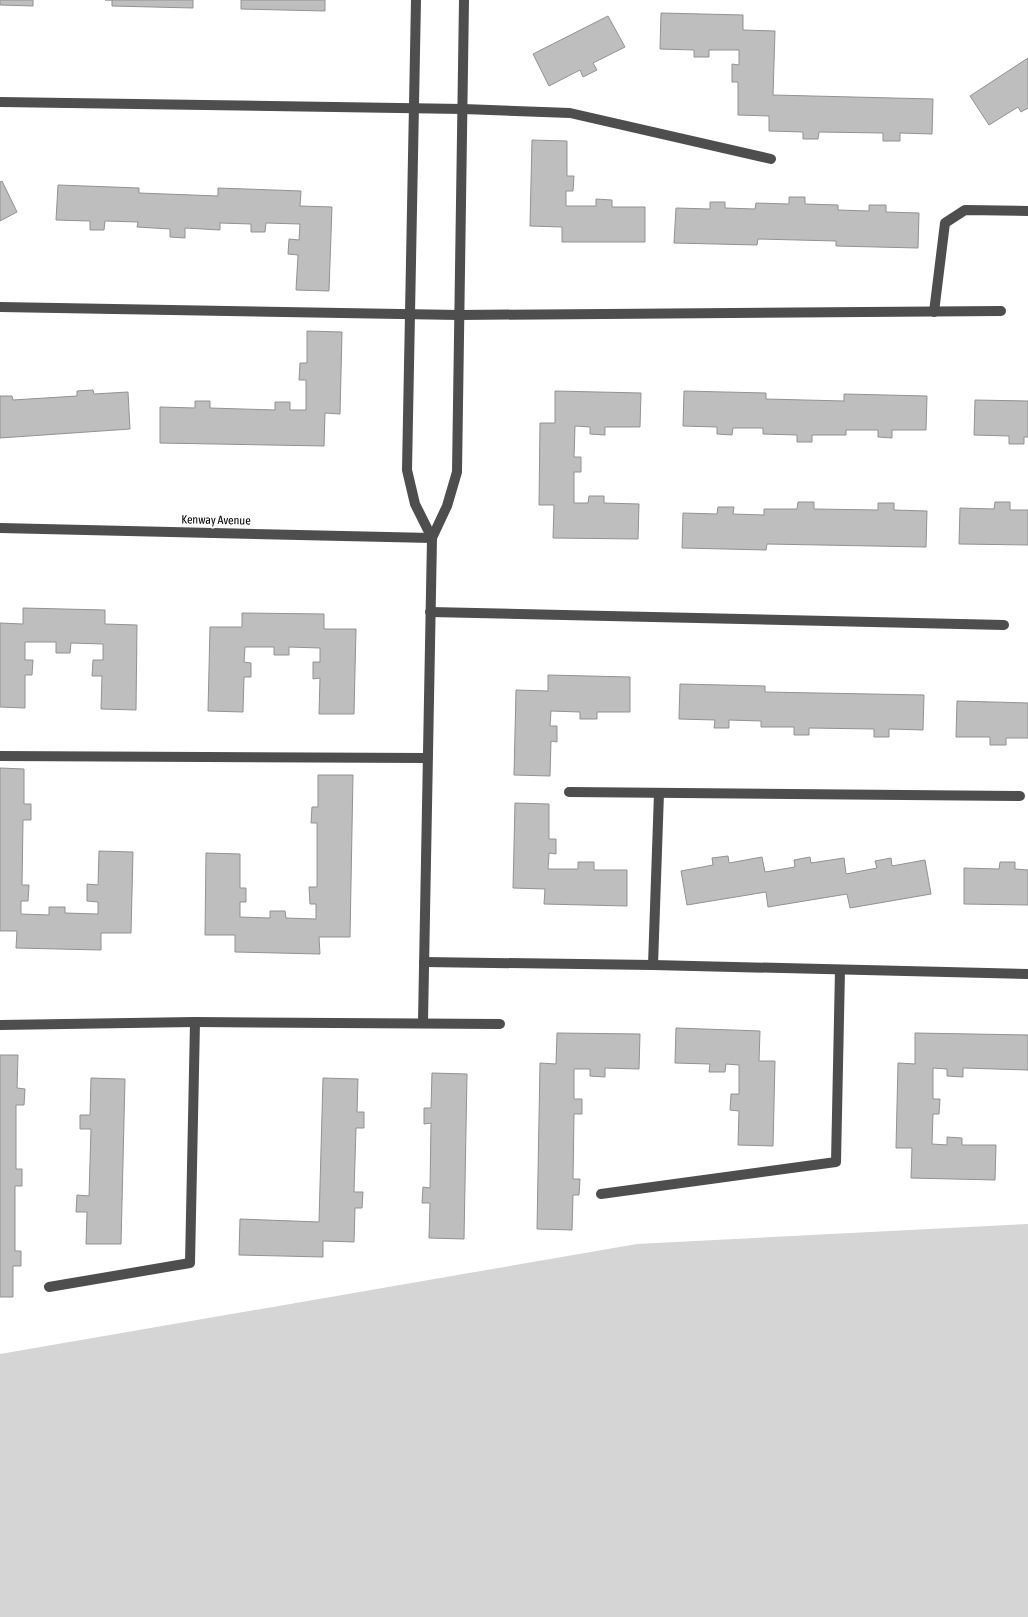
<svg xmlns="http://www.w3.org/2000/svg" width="1028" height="1617" font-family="'Asap Condensed',sans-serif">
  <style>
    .green { fill: #d5d5d5 }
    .building { fill: #bebebe; stroke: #929292 }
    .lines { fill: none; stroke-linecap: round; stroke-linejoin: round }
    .lane { stroke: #4e4e4e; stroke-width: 10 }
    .street { stroke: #4e4e4e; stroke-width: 10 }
    .labels { text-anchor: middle; stroke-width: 4; stroke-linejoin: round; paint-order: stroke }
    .street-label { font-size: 12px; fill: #000; stroke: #fff }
  </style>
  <rect width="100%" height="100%" fill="#fff"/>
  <!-- green -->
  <polygon class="green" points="1028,1224 1028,1617 0,1617 0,1354 637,1244"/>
  <!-- building -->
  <g class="building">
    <polygon points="0,0 33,0 33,6 0,5"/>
    <polygon points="105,0 193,0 193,8 112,6 112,0"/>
    <polygon points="241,0 325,0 325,11 241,9"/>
    <polygon points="661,13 743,15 743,30 775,31 773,95 933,99 932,134 900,133 900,141 883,141 883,133 819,132 818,139 803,139 803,132 769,131 769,116 738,115 738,82 732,82 732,64 739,65 739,50 709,50 709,57 694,57 694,50 660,49"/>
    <polygon points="608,16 625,47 593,63 597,70 583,77 580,70 549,86 533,54"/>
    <polygon points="1028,58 1028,108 1021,112 1018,107 989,125 970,96"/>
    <polygon points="532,140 567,141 567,176 574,176 573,191 566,191 566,206 596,206 596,199 612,200 612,207 645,207 645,242 562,242 562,227 530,226"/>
    <polygon points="2,181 17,212 0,221 0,182"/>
    <polygon points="58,185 139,188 139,193 218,196 218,188 301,191 300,206 332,207 329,291 296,290 298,255 288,254 289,239 299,240 300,224 266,223 265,232 251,232 251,224 220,223 220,230 185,228 185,238 170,237 170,229 137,227 138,222 105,221 104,230 90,230 90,221 56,220"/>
    <polygon points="789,197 805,197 805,204 838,205 838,210 869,211 869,205 886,205 886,212 919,213 918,248 836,246 836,241 758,239 757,245 674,243 676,208 710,209 710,202 725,202 725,208 755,209 756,203 789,204"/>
    <polygon points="307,331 342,332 340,414 325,413 324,446 160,443 160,407 195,408 195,401 210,401 210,408 275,410 275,402 290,402 290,410 306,410 306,380 299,380 300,363 307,363"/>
    <polygon points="93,390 94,394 128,392 130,429 0,438 0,396 12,396 13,400 77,396 77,391"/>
    <polygon points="555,391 641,393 640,427 605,427 605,435 590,434 590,427 575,426 574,457 581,457 581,472 574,472 574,503 588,503 589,496 604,496 604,503 639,504 638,539 553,538 554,505 539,505 540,423 555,423"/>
    <polygon points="684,391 766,393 766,399 844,401 844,394 927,396 926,430 892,430 892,438 878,437 878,430 846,430 846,435 812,435 812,442 797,442 797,435 763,434 763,428 733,428 732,435 717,434 717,427 683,426"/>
    <polygon points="975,400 1028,401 1028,437 1024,437 1024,444 1009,444 1009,436 974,435"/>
    <polygon points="798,502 814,502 814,509 878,510 878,503 894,503 894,510 927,511 926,547 767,544 766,550 682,548 683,513 717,514 718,507 734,507 733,514 764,515 764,509 797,509"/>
    <polygon points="995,502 1010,502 1010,510 1028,510 1028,545 959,544 960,508 994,509"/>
    <polygon points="23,608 105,610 105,624 137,625 136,710 101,709 102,676 92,676 93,660 103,660 103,644 71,643 70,653 56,653 56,642 25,642 25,660 33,660 32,675 25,675 25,708 0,707 0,623 23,624"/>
    <polygon points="242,613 324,614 324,629 356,629 354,714 319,714 320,678 313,679 313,662 320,662 320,648 289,647 289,655 274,655 274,647 245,647 244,662 251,663 251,677 244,677 243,712 208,711 210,627 242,627"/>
    <polygon points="548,675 630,677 630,712 597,712 597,719 580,719 580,712 551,711 550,726 557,726 557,742 551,741 550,776 514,775 516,690 548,691"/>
    <polygon points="680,684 765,686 765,692 924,695 923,730 889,729 889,737 874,737 874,729 809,728 809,735 794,735 794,727 761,727 761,721 729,720 729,728 714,728 715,720 679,719"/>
    <polygon points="957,701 1028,703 1028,738 1006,738 1006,745 990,745 990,737 956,737"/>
    <polygon points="0,768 24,769 24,804 31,804 31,820 23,820 22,885 29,885 28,901 21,901 21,914 49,915 49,907 65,907 65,913 98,914 98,902 87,901 87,884 98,885 99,851 133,852 131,933 101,933 101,950 16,948 17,931 0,931"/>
    <polygon points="318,775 353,775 350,937 319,937 320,954 235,952 235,935 205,935 206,853 240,854 240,888 246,888 246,902 240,902 240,917 270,918 270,911 285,911 286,918 316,919 316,904 310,904 309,887 317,887 317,823 311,823 312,807 318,807"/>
    <polygon points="515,803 549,804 549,839 556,839 556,854 549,853 548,869 578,869 578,862 594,862 594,870 627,870 627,906 544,904 545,889 513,888"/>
    <polygon points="728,856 729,863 762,857 765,872 795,867 794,860 810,857 811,863 844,858 846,874 877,868 875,861 891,858 892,866 925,860 931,894 850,908 847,894 768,907 766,892 687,905 681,871 713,865 712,858"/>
    <polygon points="1000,862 1015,862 1015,869 1028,870 1028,905 964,904 964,868 999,869"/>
    <polygon points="676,1028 760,1031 759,1061 775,1061 773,1146 738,1145 739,1111 730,1110 731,1094 739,1094 739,1065 726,1064 725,1072 709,1072 710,1064 675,1063"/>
    <polygon points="557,1033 640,1034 639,1069 605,1068 605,1077 590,1076 590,1069 574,1069 574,1099 582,1099 582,1114 574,1114 573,1179 580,1179 579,1195 573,1195 572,1230 537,1229 540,1063 556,1064"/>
    <polygon points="915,1033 1028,1035 1028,1070 963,1068 963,1077 947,1076 947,1069 933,1068 933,1099 940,1099 939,1114 933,1114 932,1144 947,1145 947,1137 962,1138 962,1145 996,1145 995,1180 911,1178 912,1148 896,1148 898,1063 915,1064"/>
    <polygon points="0,1055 18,1055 17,1088 25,1089 24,1105 16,1105 16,1169 22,1169 22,1186 15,1186 15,1251 21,1251 21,1266 13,1266 13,1297 0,1297"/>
    <polygon points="432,1073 467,1074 464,1239 429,1238 430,1203 422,1203 423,1187 430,1188 431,1123 424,1124 424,1108 431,1108"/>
    <polygon points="91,1078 125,1079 121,1244 86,1244 87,1212 76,1212 77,1195 89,1196 91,1129 80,1129 80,1115 90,1115"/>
    <polygon points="323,1078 358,1079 357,1112 364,1112 364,1128 356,1128 354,1192 363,1192 362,1208 355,1208 354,1242 323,1241 323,1257 239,1255 240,1219 319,1222"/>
  </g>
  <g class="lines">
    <!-- lane -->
    <g class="lane">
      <polyline points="0,102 463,109 570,113 771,159"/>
      <polyline points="0,307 459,315 1001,311"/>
      <polyline points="934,312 945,223 965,210 1028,211"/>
      <polyline points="430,612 1004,625"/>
      <polyline points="0,756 427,758"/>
      <polyline points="569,792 1020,796"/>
      <polyline points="424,962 653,965 1028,974"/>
      <polyline points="653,965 659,793"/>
      <polyline points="0,1025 195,1022 500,1024"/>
      <polyline points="601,1194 836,1162 840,970"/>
      <polyline points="49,1287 190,1263 195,1022"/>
    </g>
    <!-- street -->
    <g class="street">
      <polyline points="416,0 407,470 415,504 432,538"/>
      <polyline points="0,528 432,538"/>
      <polyline points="423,1022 432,538 447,506 457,472 464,0"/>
    </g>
  </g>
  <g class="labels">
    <!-- street labels -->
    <g class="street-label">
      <text transform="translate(216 520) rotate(1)" y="4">Kenway Avenue</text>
    </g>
  </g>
</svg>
